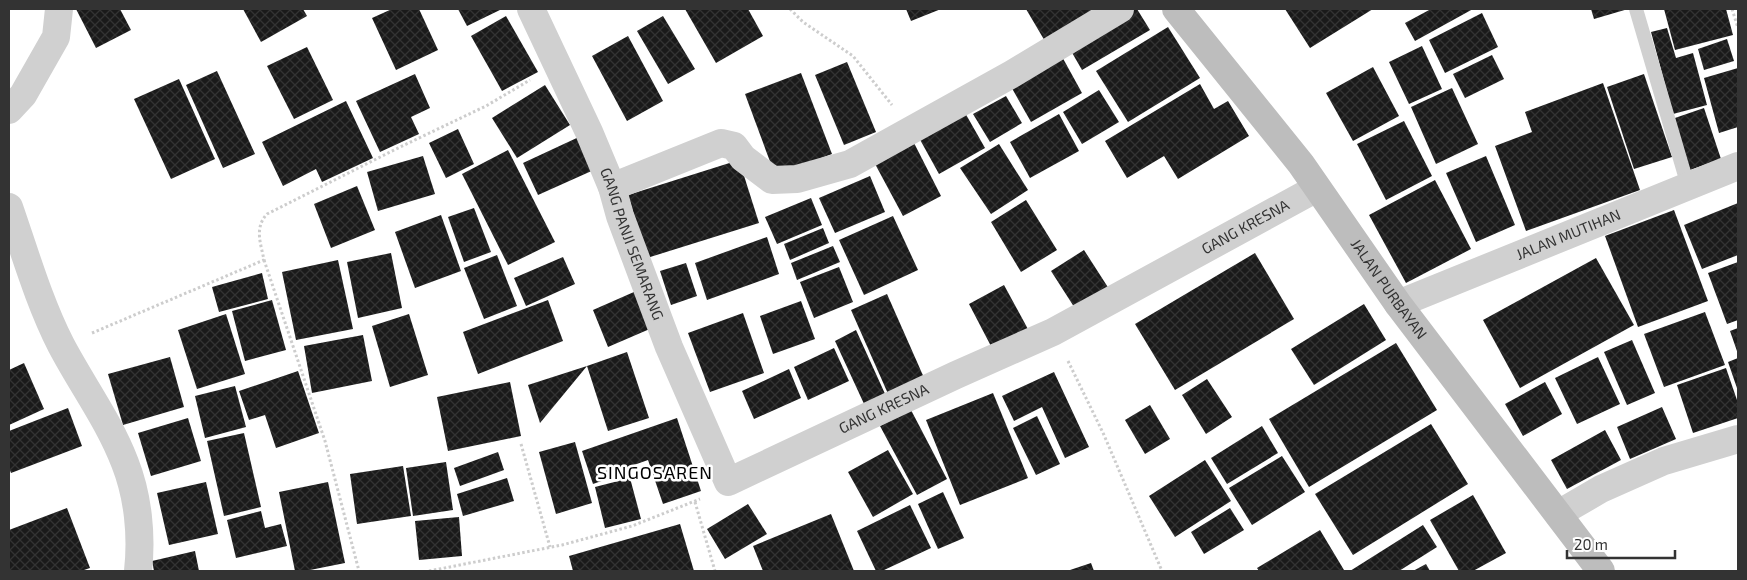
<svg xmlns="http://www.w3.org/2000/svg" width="1747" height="580" font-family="'Exo 2',sans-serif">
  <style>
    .building { fill: url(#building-cross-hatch) }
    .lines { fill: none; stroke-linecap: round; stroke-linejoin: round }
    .path { stroke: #cdcdcd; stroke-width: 3; stroke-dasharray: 2.5 2.5; stroke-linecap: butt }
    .lane { stroke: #d0d0d0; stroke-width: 14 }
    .street { stroke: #d0d0d0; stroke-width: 28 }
    .secondary { stroke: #bdbdbd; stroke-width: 28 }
    .labels { text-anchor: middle; stroke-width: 5; stroke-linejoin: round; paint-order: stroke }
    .street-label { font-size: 15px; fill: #333; stroke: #fff }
    .quarter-label { font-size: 18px; letter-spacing: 1px; fill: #000; stroke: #fff }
  </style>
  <defs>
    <pattern id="building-cross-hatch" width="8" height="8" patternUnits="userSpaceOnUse" patternTransform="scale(1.25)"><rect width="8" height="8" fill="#1a1a1a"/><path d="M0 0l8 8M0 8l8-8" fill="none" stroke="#333"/></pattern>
  </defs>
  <rect width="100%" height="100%" fill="#fff"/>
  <!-- building -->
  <g class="building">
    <polygon points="76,9 120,9 131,30 96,48"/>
    <polygon points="243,9 303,9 307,16 261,42"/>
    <polygon points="392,9 419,9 438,50 396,70 372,18"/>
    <polygon points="458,9 502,9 467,26"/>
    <polygon points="685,9 748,9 763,36 716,63"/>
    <polygon points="906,9 941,9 911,21"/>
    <polygon points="1026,9 1102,9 1049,48"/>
    <polygon points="1127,9 1137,9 1150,30 1082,70 1067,44"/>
    <polygon points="1285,9 1373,9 1310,48"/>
    <polygon points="1431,9 1473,9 1415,41 1405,23"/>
    <polygon points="1591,9 1628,9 1594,19"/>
    <polygon points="1664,9 1726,9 1733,35 1675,50"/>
    <polygon points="1482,13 1498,47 1445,73 1429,40"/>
    <polygon points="506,16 538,72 502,91 471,36"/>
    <polygon points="663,16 695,69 668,84 637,31"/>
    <polygon points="1168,27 1200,78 1128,122 1096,71"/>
    <polygon points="1667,28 1676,58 1693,53 1707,105 1673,114 1651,32"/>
    <polygon points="628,36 663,101 627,121 592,56"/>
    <polygon points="1727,39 1734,61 1704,70 1698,49"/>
    <polygon points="1422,46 1442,89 1409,104 1389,62"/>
    <polygon points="307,47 333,100 294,119 267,66"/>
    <polygon points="1060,53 1082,93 1031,122 1009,83"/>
    <polygon points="1492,55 1504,79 1465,98 1453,74"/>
    <polygon points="847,62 876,132 844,145 815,75"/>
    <polygon points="1373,67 1399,116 1353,141 1326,93"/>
    <polygon points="1738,68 1738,127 1719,133 1704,78"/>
    <polygon points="217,71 255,154 223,168 186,85"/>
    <polygon points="801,73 832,154 775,175 745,94"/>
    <polygon points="415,74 430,108 411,117 419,134 380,152 356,101"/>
    <polygon points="1644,74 1672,157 1634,169 1607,87"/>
    <polygon points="179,79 215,159 171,179 134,99"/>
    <polygon points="1603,83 1640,190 1526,231 1495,146 1532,132 1525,112"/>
    <polygon points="1200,84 1214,109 1228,101 1249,136 1178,179 1164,156 1127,178 1105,141"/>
    <polygon points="545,85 570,125 517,158 492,118"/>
    <polygon points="1452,88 1478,144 1436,164 1411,107"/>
    <polygon points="1099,90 1119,122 1082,144 1063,112"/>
    <polygon points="1006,96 1022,123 990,142 973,114"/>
    <polygon points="346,101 373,158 322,182 316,169 283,186 262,142"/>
    <polygon points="1704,108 1721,159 1690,170 1672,119"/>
    <polygon points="964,111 985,148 939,174 918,136"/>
    <polygon points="1059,114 1079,151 1030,178 1010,142"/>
    <polygon points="1404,121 1432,176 1386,200 1357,144"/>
    <polygon points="458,129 474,164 446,178 429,143"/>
    <polygon points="581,136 596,169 538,195 523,163"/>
    <polygon points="913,141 941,196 903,216 874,162"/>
    <polygon points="999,144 1028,190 991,214 960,168"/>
    <polygon points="508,150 555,242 508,265 462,174"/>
    <polygon points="423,156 435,194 378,211 367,172"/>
    <polygon points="1486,156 1515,225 1476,242 1446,173"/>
    <polygon points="739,160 759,223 647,258 628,195"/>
    <polygon points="870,176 885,212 835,233 819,198"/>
    <polygon points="1435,180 1471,249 1406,283 1369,215"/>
    <polygon points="357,186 375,230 331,248 314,204"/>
    <polygon points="811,198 822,225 777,244 765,217"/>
    <polygon points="1026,200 1057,250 1021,272 991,222"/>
    <polygon points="1738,203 1738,255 1702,269 1684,225"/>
    <polygon points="474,208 491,252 464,262 448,217"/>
    <polygon points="1674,210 1708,301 1638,327 1605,236"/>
    <polygon points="441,215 461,271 415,288 395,232"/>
    <polygon points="893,216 918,270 864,295 839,240"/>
    <polygon points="823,228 829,243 790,260 784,244"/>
    <polygon points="767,237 779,274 707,300 695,263"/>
    <polygon points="833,246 840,262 797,280 791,263"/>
    <polygon points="1084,250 1111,292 1078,313 1051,271"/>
    <polygon points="391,253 402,308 358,318 347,262"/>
    <polygon points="1255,253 1294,319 1175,390 1135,324"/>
    <polygon points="497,255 517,306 484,319 464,268"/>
    <polygon points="563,257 575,284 526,306 514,278"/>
    <polygon points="1596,258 1634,325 1520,388 1483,320"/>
    <polygon points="338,260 353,329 296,340 282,272"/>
    <polygon points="1738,262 1738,320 1727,324 1708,273"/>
    <polygon points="686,263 697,296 671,305 660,271"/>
    <polygon points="839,267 853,302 814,318 800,282"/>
    <polygon points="262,273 268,299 219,312 212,287"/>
    <polygon points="1004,285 1029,331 993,350 969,304"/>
    <polygon points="643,288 659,325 608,347 593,310"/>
    <polygon points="887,294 925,380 889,396 851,310"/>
    <polygon points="272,300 286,350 245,361 232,311"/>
    <polygon points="548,300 563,341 478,374 463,332"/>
    <polygon points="801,301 815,339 773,354 760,316"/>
    <polygon points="1364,304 1386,340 1314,385 1291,349"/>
    <polygon points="1705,312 1725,365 1664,387 1644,334"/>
    <polygon points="743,313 764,373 710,392 688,333"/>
    <polygon points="226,314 245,374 197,389 178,330"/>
    <polygon points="409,314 428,375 390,387 372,326"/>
    <polygon points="1738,328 1738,354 1730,331"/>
    <polygon points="856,330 886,396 865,406 835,341"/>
    <polygon points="363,335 372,381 312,393 304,346"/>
    <polygon points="1632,340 1655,393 1627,405 1604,352"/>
    <polygon points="1396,343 1437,410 1309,487 1269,419"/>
    <polygon points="834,348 849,381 808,400 794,367"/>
    <polygon points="627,352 649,418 608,431 587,366"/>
    <polygon points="170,357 184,407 123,425 108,374"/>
    <polygon points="1598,357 1620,404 1577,424 1555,378"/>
    <polygon points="1738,358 1738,391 1728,362"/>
    <polygon points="24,363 44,409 9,425 9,370"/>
    <polygon points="587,366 540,423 528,385"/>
    <polygon points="1726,368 1738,403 1738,418 1693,433 1677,385"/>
    <polygon points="789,369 801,398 754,419 742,391"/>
    <polygon points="298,371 319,433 276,448 265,415 249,420 239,391"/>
    <polygon points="1054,372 1089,447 1065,458 1042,407 1014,421 1002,396"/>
    <polygon points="1207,379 1232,417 1206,434 1182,395"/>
    <polygon points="510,382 521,436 448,451 437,397"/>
    <polygon points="1545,382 1562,414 1523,436 1505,404"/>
    <polygon points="235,386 246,427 205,438 195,396"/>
    <polygon points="993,393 1028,478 960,505 926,420"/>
    <polygon points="1150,405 1170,439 1145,454 1125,420"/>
    <polygon points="1662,407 1676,439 1630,459 1617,427"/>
    <polygon points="68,408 82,446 11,473 9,468 9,431"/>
    <polygon points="911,410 947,479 917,495 880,426"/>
    <polygon points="1037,416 1060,464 1036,475 1013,428"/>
    <polygon points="188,418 201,461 151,476 138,433"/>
    <polygon points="677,418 701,491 663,504 648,460 617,471 619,475 593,484 582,451"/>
    <polygon points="1431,424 1468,484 1353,555 1315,494"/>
    <polygon points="1262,426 1278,453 1227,484 1211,458"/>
    <polygon points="1605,430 1621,460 1567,489 1551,460"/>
    <polygon points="244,433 261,507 224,516 207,441"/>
    <polygon points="575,442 592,503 556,514 539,452"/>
    <polygon points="888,450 913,494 873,517 848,472"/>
    <polygon points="498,452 504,470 460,486 454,468"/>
    <polygon points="1282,456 1305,492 1252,525 1229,488"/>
    <polygon points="1205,460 1231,501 1175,537 1149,496"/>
    <polygon points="446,462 453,510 413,516 406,468"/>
    <polygon points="403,466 411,516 357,524 350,474"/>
    <polygon points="507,478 514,501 463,516 457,494"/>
    <polygon points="630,478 641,519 605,528 595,487"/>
    <polygon points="206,482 218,534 169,545 157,493"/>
    <polygon points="328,482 345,563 305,571 295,571 279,492"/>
    <polygon points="943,492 964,538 938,549 918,504"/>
    <polygon points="1473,495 1506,553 1473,571 1459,571 1430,520"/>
    <polygon points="748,504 767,534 725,559 707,529"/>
    <polygon points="910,505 931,548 882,571 876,571 857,531"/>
    <polygon points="67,508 90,568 81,571 9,571 9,530"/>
    <polygon points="1230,508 1244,530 1204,554 1191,532"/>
    <polygon points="261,511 265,528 281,524 287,546 236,558 227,520"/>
    <polygon points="831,514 854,571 763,571 753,546"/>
    <polygon points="459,517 462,556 419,560 415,521"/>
    <polygon points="680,524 694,571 573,571 569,556"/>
    <polygon points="1423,525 1437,547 1399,571 1350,571"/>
    <polygon points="1320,530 1344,570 1342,571 1259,571 1257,568"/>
    <polygon points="195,551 199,571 154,571 152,561"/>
    <polygon points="1091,563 1094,571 1067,571"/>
    <polygon points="1426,564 1430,571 1413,571"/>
  </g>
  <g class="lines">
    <!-- path -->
    <g class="path">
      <polyline points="790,9 803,22 853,56 892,105"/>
      <polyline points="1732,9 1738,28"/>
      <polyline points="264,260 325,441 359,571"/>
      <path d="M92 333 264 260C261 244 254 228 267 214L396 149 486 106 530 80"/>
      <polyline points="1068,361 1104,435 1162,571"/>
      <polyline points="521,444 550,547"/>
      <polyline points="695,502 715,571"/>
      <polyline points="429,571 562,545 632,526 700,499"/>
    </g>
    <!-- lane -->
    <polyline class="lane" points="1636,9 1688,186"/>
    <!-- street -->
    <g class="street">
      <path id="s1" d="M531 9 589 132 612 187 620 216 669 347 728 482 956 375 1053 332 1317 188"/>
      <polyline points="9,110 23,95 56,37 59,9"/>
      <polyline points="612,187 721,143 734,146 743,158 772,180 797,179 850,164 1012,74 1120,9"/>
      <path d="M9 207C25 253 39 302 61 345 82 385 109 421 125 463 138 496 142 535 138 571"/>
      <path id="s2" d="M1398 304 1738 166"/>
      <polyline points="1558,514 1601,489 1664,461 1738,439"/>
    </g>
    <!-- secondary -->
    <path class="secondary" id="s3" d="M1176 9 1301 164 1398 304 1601 571"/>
  </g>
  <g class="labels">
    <!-- street labels -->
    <g class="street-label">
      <text dy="5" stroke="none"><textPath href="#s1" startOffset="1090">GANG KRESNA</textPath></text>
      <text dy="5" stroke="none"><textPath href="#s2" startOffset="184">JALAN MUTIHAN</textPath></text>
      <text dy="5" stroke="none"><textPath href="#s1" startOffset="256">GANG PANJI SEMARANG</textPath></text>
      <text dy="5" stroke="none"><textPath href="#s3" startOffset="352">JALAN PURBAYAN</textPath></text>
      <text dy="5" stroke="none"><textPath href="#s1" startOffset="685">GANG KRESNA</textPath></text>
    </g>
    <!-- quarter labels -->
    <g class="quarter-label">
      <text x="655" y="479">SINGOSAREN</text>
    </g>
  </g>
  <!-- border -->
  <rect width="1747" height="580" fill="none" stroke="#333333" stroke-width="20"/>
  <!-- scale -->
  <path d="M1567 550v8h108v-8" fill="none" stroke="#333333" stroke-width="2.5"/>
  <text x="1574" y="550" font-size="15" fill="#333333" stroke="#ffffff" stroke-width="4" paint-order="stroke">20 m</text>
</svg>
